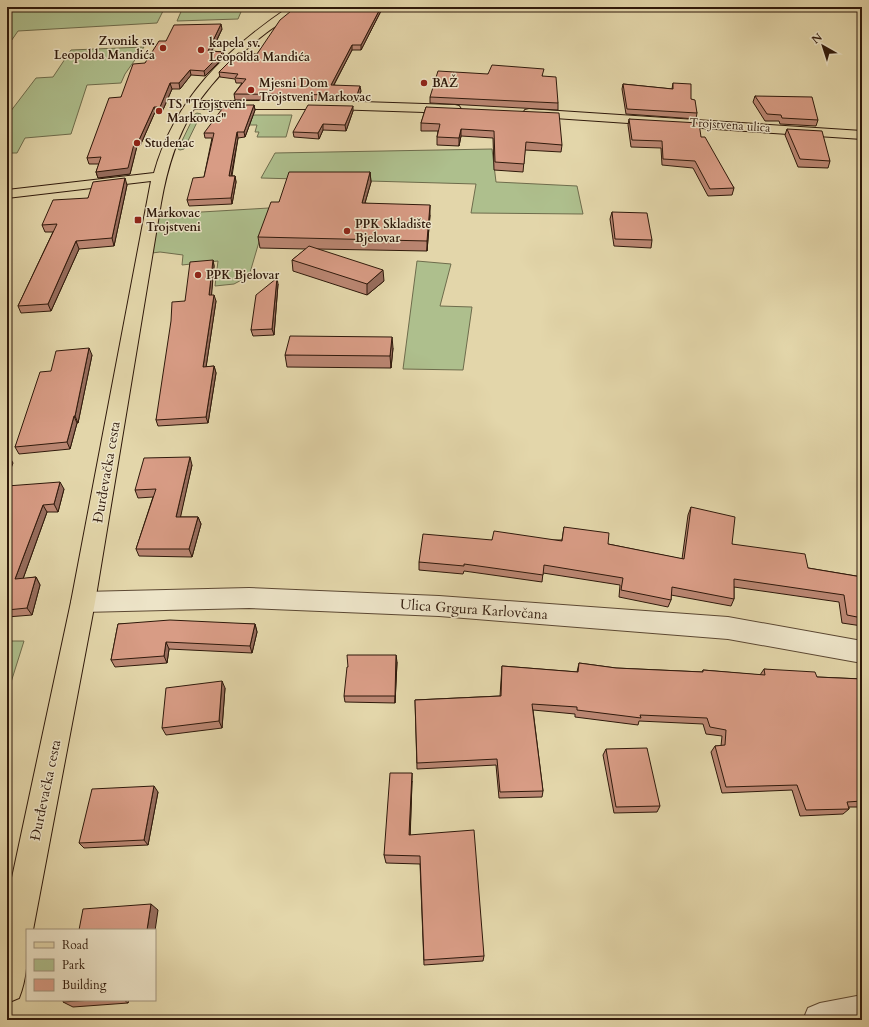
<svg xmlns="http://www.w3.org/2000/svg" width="869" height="1027" font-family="Cardo,serif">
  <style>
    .green { fill: #aebf8d; stroke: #6e6c4c }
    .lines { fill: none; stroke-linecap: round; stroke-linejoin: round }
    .minor-casing { stroke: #5c4833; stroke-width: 2 }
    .major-casing { stroke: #2f190b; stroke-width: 2 }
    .minor { fill: #ede4c8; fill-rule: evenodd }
    .major { fill: #e3d6aa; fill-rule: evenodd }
    .wall { fill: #ba8672; stroke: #2f190b }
    .shaded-wall { fill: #976d5d; stroke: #2f190b }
    .building { fill: #d89c85; stroke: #2f190b }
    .poi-dot { fill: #8f2418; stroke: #ede4c8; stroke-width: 1.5 }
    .labels { text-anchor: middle; stroke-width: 3; stroke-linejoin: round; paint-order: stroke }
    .far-poi-label { font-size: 12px; font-weight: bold; fill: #2f190b; stroke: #ede4c8; text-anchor: start }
    .far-street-label { font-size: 12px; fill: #2f190b; stroke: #ede4c8 }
    .street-label { font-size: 14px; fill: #2f190b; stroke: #ede4c8 }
  </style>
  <rect width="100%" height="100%" fill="#e3d6aa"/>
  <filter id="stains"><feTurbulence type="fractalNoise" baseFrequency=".005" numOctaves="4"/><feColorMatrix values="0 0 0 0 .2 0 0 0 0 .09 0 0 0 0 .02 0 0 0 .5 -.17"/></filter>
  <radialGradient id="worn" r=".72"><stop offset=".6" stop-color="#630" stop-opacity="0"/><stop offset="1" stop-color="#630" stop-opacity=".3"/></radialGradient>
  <!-- green -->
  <g class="green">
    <polygon points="7,7 165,7 157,23 18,31 7,47"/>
    <polygon points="183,7 243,7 238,19 177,21"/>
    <polygon points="144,47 125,74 121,83 87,85 71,134 25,138 17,153 7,153 7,116 36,78 53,77 71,50"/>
    <polygon points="197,113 201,114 184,149 180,150 178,149 195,114"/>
    <polygon points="240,115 292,115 286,137 257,137 259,132 255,132 257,125 236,125"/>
    <polygon points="492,149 496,182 577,186 583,214 471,213 476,184 261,178 275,153"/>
    <polygon points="269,208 249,276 234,284 215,286 218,261 182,265 183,255 160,252 144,254 151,215"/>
    <polygon points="417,261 451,264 440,306 472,307 463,370 403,369"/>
    <polygon points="7,641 24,641 7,695"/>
  </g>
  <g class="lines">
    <defs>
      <g id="minor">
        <polygon points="249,588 439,596 728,617 862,641 862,663 728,639 439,616 249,608 83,612 74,609 71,602 74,595 83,592"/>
        <polygon points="862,995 862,1020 803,1020 808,1008 820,1003"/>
      </g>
      <g id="major">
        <path d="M289 7H300C292 17 276 25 266 33 240 53 218 75 199 101H331L455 105 459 106 461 109 459 112 455 113 331 109H194C176 138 167 169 161 203L95 602 33 930H27C27 954 28 976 19 998L7 1003V901L71 602 151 181 7 198V190L154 173C175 98 226 50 289 7Z"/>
        <polygon points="529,109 862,131 862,139 525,116 523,113 525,110"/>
      </g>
    </defs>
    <!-- minor casing -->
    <use href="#minor" class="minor-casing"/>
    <!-- major casing -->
    <use href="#major" class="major-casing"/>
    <!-- minor -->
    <use href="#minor" class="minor"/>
    <!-- major -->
    <use href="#major" class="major"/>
  </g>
  <!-- wall -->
  <g class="wall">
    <polygon points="267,7 287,7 280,11 267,10"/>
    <polygon points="296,7 383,7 361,50 352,50 334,85 361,91 357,100 235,100 234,94 242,83 236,83 235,79 220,77 219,72 257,54"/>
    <polygon points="222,29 212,51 223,52 224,57 205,76 191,75 180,89 172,89 162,112 155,112 140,146 137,146 130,174 98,178 96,172 99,164 89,164 87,158 121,97 145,63 166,41"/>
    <polygon points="488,74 543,76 558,103 558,110 430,103 430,97"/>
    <polygon points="673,83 691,99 697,113 696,119 626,114 622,89 623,84 672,89"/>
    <polygon points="755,96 818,120 816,126 780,124 779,121 765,121 753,102"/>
    <polygon points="254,105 255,110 245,137 238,138 232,176 235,176 236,182 232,204 189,206 187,200 204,177 212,138 205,138 204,133"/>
    <polygon points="426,107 562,145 561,152 525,150 523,172 494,170 493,138 461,136 459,146 437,145 437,137 438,131 421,131 421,123"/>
    <polygon points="353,111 346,131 323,130 319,139 294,137 293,132"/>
    <polygon points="629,119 701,137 734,188 732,195 708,196 693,168 662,165 661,148 631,147 628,125"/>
    <polygon points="787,129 830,161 828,168 798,167 785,135"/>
    <polygon points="370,172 371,182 365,203 430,215 427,251 317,249 384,281 367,295 293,271 292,260 306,249 260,248 258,237 279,202"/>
    <polygon points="127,185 114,246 79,249 51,311 21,313 18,306 53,232 45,232 42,225 88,198"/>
    <polygon points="612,212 652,240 651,248 614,246 610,219"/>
    <polygon points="213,260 214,266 211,295 216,301 206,367 214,366 216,373 208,423 158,426 156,420 185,301"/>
    <polygon points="278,284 274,335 253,336 251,330"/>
    <polygon points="393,348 391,368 287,367 285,355"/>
    <polygon points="92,355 78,423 77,423 70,449 19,454 15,447 51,371"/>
    <polygon points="192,465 180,517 198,517 201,524 192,557 139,556 136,549 153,497 138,498 135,490"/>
    <polygon points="7,486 64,489 58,512 47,512 23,579 36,577 40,585 32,615 7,617"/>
    <polygon points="691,507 732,544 808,568 862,577 862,626 842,623 839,602 734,587 734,599 731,606 671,595 671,600 668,607 619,597 620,585 543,573 542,582 464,571 463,574 419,570 419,562 492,540 562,540 564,527 608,544 682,559 688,515"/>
    <polygon points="118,624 255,624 257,632 252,653 169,649 167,663 115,667 111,660"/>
    <polygon points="397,662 395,703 345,702 344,696"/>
    <polygon points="579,663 616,668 702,672 703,670 760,675 764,669 817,677 862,679 862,807 849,807 849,809 843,814 800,816 792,790 722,793 711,752 715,746 721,746 722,736 706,734 703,724 639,721 638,725 575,717 575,714 533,710 543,791 542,797 499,798 496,765 417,769 415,700 500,696 502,666 577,672"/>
    <polygon points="225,688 222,728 166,735 162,728"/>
    <polygon points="606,749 660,806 657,812 614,813 603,755"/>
    <polygon points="412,781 410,835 484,956 483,961 424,965 420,864 386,863 384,855"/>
    <polygon points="158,792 148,845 84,848 79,843"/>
    <polygon points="64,1000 129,1000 128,1003 73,1007 63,1002"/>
  </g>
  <!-- shaded-wall -->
  <g class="shaded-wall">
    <polygon points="280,7 287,7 280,11"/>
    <polygon points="381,7 383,7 361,50 361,45"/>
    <polygon points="221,24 222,29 209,56 208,51"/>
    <polygon points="352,45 352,50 331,90 331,85"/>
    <polygon points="223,52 224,57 205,76 204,71"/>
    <polygon points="190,70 191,75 180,89 179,83"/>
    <polygon points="170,83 172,89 162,112 160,107"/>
    <polygon points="360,86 361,91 357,100 357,95"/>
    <polygon points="254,105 255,110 245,137 244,132"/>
    <polygon points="353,106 353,111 346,131 345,125"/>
    <polygon points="154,107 155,112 140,146 139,140"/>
    <polygon points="323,124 323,130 319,139 318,133"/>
    <polygon points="461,129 461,136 459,146 459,138"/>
    <polygon points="237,132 238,138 230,182 229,176"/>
    <polygon points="135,140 137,146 130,174 98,178 96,172"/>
    <polygon points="370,172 371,182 362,213 362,203"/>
    <polygon points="235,176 236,182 232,204 231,198"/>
    <polygon points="125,178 127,185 114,246 112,238"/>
    <polygon points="430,205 430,215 427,251 427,241"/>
    <polygon points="76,241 79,249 51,311 48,304"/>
    <polygon points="213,260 214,266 211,302 209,295"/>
    <polygon points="383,270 384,281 367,295 367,284"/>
    <polygon points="277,278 278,284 274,335 272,329"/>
    <polygon points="214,295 216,301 205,374 203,367"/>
    <polygon points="392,337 393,348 391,368 390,356"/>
    <polygon points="89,348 92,355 78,423 75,416"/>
    <polygon points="214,366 216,373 208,423 206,417"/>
    <polygon points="74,416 77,423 70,449 67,442"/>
    <polygon points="9,456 13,463 7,479 7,460"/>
    <polygon points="190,457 192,465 179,524 176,517"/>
    <polygon points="60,482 64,489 58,512 54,504"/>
    <polygon points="43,505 47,512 20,587 15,579"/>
    <polygon points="198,517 201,524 192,557 189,549"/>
    <polygon points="36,577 40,585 32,615 27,608"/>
    <polygon points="255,624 257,632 252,653 250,646"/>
    <polygon points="166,642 169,649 167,663 164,656"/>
    <polygon points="396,655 397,662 395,703 395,696"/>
    <polygon points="222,681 225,688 222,728 219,721"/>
    <polygon points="412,773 412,781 410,842 409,835"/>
    <polygon points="154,786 158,792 148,845 144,840"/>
    <polygon points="151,904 158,910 155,931 155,930 147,930"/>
    <polygon points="124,1000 129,1000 128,1003"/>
  </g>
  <!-- building -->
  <g class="building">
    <polygon points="296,7 381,7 361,45 352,45 331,85 360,86 357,95 234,94 246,79 235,78 238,74 219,72 238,53 257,54 280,20"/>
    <polygon points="221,24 208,51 223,52 204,71 190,70 179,83 170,83 160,107 154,107 139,140 135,140 128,168 96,172 101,157 87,158 109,98 121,97 133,64 145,63 159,41 166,41 174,25"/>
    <polygon points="492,65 544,69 542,76 556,77 558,103 430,97 438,71 488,74"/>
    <polygon points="673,83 691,84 691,99 695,100 697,113 627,109 623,84 673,89"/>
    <polygon points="755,96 812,97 818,120 782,118 781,115 767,114"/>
    <polygon points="225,105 254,105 244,132 237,132 229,176 235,176 231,198 187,200 193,178 204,177 214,133 204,133"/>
    <polygon points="308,105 353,106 345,125 323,124 318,133 293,132"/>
    <polygon points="426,107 559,113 562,145 526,142 524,164 495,162 494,131 461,129 459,138 437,137 440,124 421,123"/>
    <polygon points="629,119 699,123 701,137 705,137 734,188 710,189 695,161 663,159 662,141 632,140"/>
    <polygon points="787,129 822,131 830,161 800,159"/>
    <polygon points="289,172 370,172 362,203 430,205 427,241 258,237 271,202 279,202"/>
    <polygon points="125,178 112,238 76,241 48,304 18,306 57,224 42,225 53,200 88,198 93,182"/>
    <polygon points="612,212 647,213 652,240 615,239"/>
    <polygon points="309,246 383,270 367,284 292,260"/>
    <polygon points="213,260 209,295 214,295 203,367 214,366 206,417 156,420 171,321 172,302 185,301 190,262"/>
    <polygon points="277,278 272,329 251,330 256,295"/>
    <polygon points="290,336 392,337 390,356 285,355"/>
    <polygon points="89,348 75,416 74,416 67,442 15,447 40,372 51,371 56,351"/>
    <polygon points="190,457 176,517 198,517 189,549 136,549 156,489 135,490 144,458"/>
    <polygon points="60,482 54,504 43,505 15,579 36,577 27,608 7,610 7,486"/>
    <polygon points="691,507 735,517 732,544 805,554 808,568 862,577 862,618 847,615 844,595 734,579 734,599 672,587 671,600 621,590 623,578 544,565 543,575 464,564 464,566 419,562 423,534 492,540 494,531 562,541 564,527 609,533 608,544 684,559"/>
    <polygon points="170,620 255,624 250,646 166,642 164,656 111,660 118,624"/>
    <polygon points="347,655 396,655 395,696 344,696 347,667 348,667"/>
    <polygon points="579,663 616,668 703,672 703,670 765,675 764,669 815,672 817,677 862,679 862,801 847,802 849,809 806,810 797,785 726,787 715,746 725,745 726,730 710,727 707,718 640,715 641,718 577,710 577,707 532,704 543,791 500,792 497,759 417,763 415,700 501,696 502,666 578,672"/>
    <polygon points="222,681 219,721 162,728 166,688"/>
    <polygon points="647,748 660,806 616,807 606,749"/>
    <polygon points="390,773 412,773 409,835 474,830 484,956 424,960 420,856 384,855"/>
    <polygon points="154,786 144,840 79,843 92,789"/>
    <polygon points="151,904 147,930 79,930 83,909"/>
    <polygon points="64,1000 92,1000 63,1002"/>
  </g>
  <!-- markers -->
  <g class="poi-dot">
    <circle cx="163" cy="48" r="4"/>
    <circle cx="201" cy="50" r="4"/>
    <circle cx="424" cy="83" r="4"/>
    <circle cx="251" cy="90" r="4"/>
    <circle cx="159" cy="111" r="4"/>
    <circle cx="137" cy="143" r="4"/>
    <rect x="134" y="216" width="8" height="8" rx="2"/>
    <circle cx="347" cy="231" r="4"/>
    <circle cx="198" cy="275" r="4"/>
  </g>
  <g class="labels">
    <!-- far-poi labels -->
    <g class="far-poi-label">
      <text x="155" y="45" text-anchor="end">Zvonik sv.<tspan x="155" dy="14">Leopolda Mandića</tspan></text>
      <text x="209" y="47">kapela sv.<tspan x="209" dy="14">Leopolda Mandića</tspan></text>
      <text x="259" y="87">Mjesni Dom<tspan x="259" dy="14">Trojstveni Markovac</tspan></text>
      <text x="432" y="87">BAŽ</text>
      <text x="167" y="108">TS "Trojstveni<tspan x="167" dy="14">Markovac"</tspan></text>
      <text x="145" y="147">Studenac</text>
      <text x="146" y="217">Markovac<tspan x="146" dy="14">Trojstveni</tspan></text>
      <text x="355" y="228">PPK Skladište<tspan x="355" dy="14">Bjelovar</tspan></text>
      <text x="206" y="279">PPK Bjelovar</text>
    </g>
    <!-- far-street labels -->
    <g class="far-street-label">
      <text transform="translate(730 125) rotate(4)" y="4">Trojstvena ulica</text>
    </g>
    <!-- street labels -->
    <g class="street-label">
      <text transform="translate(106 472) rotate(-80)" y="5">Đurđevačka cesta</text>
      <text transform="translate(474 609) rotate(4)" y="5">Ulica Grgura Karlovčana</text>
      <text transform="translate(45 790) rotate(-78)" y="5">Đurđevačka cesta</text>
    </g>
  </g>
  <!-- margin -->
  <rect width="869" height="1027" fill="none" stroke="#e3d6aa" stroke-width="24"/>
  <rect x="8" y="8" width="853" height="1011" fill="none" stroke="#2f190b" stroke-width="2"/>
  <rect x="12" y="12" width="845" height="1003" fill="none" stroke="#2f190b"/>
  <!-- legend -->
  <rect x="26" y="929" width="130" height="72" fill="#ede4c8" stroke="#a1937c"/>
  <rect x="34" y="942" width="20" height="6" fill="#e3d6aa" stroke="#a1937c"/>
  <text x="62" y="949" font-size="12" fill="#2f190b">Road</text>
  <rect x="34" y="959" width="20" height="12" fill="#aebf8d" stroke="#a1937c"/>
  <text x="62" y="969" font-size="12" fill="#2f190b">Park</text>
  <rect x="34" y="979" width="20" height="12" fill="#d89c85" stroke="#a1937c"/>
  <text x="62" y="989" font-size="12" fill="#2f190b">Building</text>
  <!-- north arrow -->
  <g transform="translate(823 46) rotate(321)" stroke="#ede4c8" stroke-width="3" paint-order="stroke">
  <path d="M0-3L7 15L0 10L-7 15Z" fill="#2f190b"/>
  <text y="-6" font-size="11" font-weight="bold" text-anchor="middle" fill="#2f190b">N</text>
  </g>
  <rect width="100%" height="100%" filter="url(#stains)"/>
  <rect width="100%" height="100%" fill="url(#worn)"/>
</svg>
